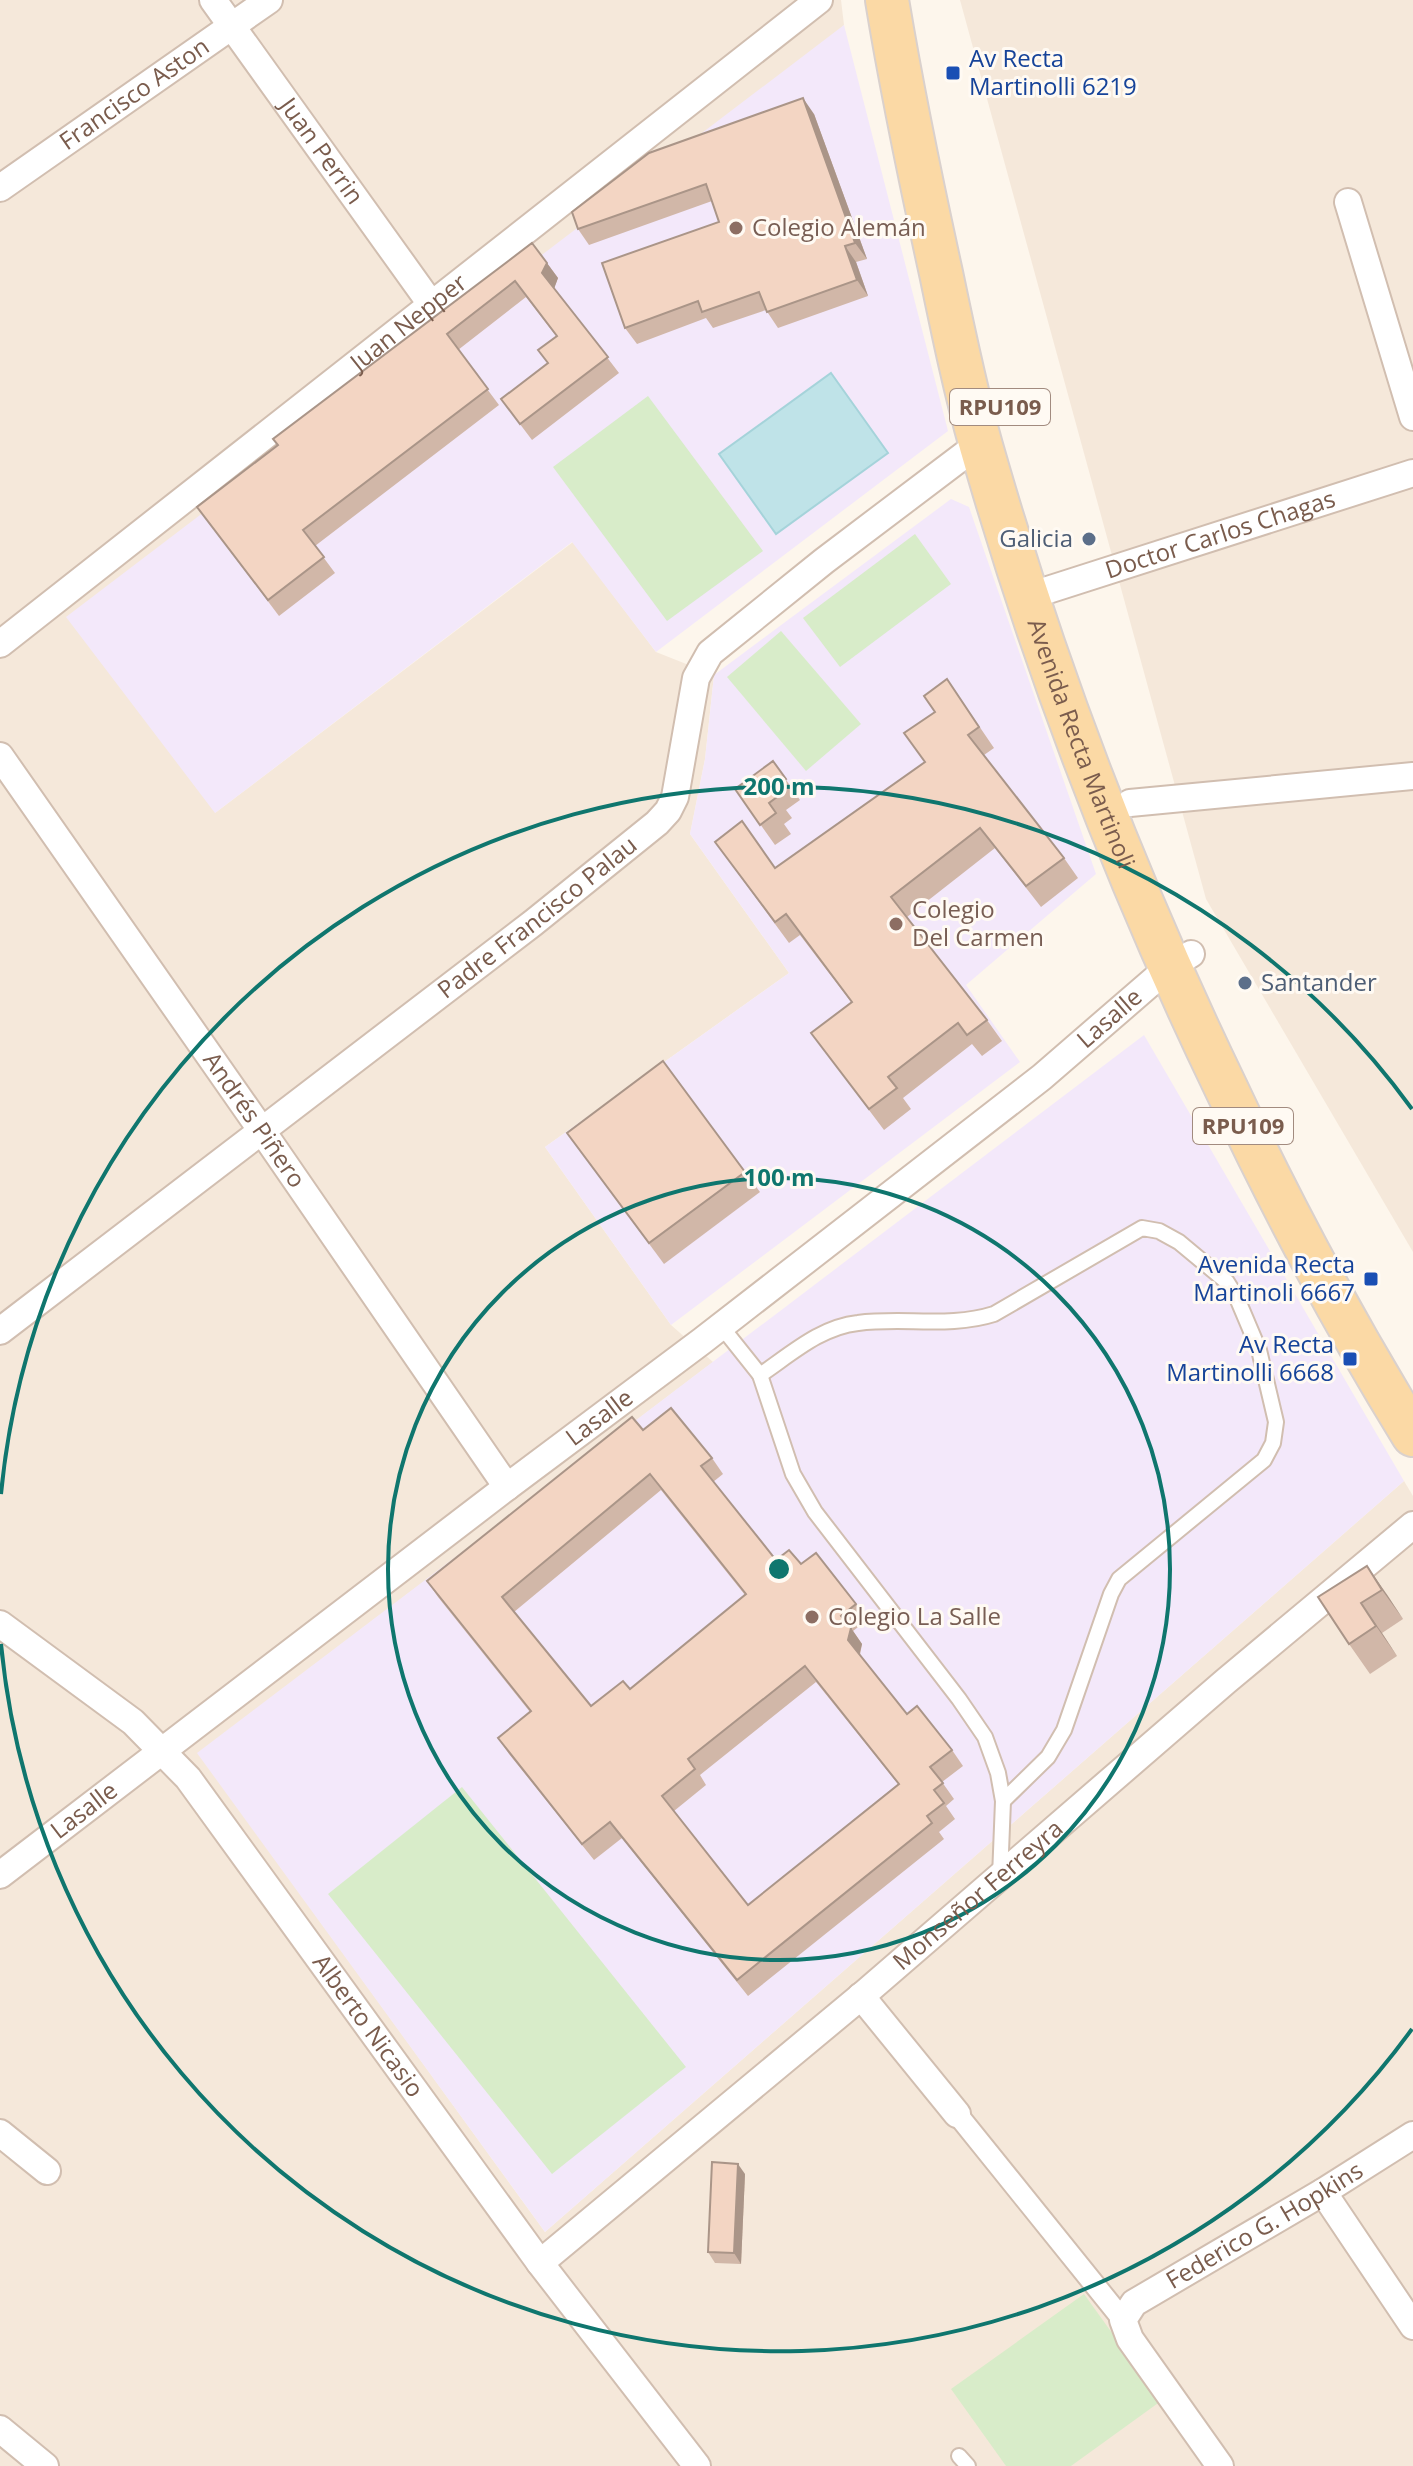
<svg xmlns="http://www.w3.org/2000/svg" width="1413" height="2466" font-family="'Open Sans',sans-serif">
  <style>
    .residential { fill: #f5e8da }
    .education { fill: #f3e8fa }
    .green { fill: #d8ecc9 }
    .water { fill: #bfe3e8; stroke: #a5d3da; stroke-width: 2 }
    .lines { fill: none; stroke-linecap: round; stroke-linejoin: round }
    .service-casing { stroke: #d1beb0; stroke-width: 18 }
    .pedestrian-casing { stroke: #d1beb0; stroke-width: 24 }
    .minor-casing { stroke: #d1beb0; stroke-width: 30 }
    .primary-casing { stroke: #dad1cd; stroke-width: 46 }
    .service { stroke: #fff; stroke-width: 14 }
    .pedestrian { stroke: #fff; stroke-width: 20 }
    .minor { stroke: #fff; stroke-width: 26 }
    .primary { stroke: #fbd9a5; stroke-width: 42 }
    .wall { fill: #d1b7a8; fill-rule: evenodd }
    .shaded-wall { fill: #aa9588 }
    .building { fill: #f3d5c3; stroke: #aa9588; stroke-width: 2; fill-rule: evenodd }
    .ring { fill: none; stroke: #0f766e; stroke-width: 4 }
    .transit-dot { fill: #1a4fb4; stroke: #fffaf3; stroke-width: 3 }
    .education-dot { fill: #8d6e63; stroke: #fffaf3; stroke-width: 3 }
    .service-dot { fill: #5c6f8a; stroke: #fffaf3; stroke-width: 3 }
    .labels { text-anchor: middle; stroke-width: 6; stroke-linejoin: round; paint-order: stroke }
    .shield { fill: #fffaf3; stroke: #a28b7f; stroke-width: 2 }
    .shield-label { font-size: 22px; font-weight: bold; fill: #7a5c4d }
    .transit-label { font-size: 24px; fill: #164399; stroke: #fffaf3; text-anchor: end }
    .street-label { font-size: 24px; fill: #7a5c4d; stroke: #fffaf3 }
    .education-label { font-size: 24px; fill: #785e54; stroke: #fffaf3; text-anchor: start }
    .service-label { font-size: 24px; fill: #4e5e75; stroke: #fffaf3; text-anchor: end }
    .centre { fill: #0f766e; stroke: #fffaf3; stroke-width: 4 }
    .ring-label { font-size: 24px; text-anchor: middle; font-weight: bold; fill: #0f766e; stroke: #fffaf3; stroke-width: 6; stroke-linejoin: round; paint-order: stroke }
  </style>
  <rect width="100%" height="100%" fill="#fdf6ec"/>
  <!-- residential -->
  <g class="residential">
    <polygon points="0,0 841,0 844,25 215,813 573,542 656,652 714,675 705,759 690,834 789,973 545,1147 671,1325 713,1362 198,1753 545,2232 1404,1481 1413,1496 1413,2466 0,2466"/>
    <polygon points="960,0 1413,0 1413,1252 1206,899"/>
  </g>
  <!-- education -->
  <g class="education">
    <polygon points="844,25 948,431 656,652 572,542 215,813 66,617"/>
    <polygon points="951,499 969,507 1096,874 966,985 1020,1062 671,1325 545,1147 789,973 690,834 705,759 714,675"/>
    <polygon points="1144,1035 1404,1481 545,2232 197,1753"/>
  </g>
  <!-- green -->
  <g class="green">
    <polygon points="648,396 763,551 667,621 553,467"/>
    <polygon points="915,534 951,584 840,667 803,618"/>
    <polygon points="781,631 861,724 806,771 727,677"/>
    <polygon points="462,1787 686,2067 552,2174 328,1894"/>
    <polygon points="1084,2294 1161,2401 1071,2466 1006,2466 951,2389"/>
  </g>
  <!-- water -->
  <polygon class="water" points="831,373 888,453 776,534 719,454"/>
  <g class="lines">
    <defs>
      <g id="service">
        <polyline points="721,1326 760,1375 793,1474 815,1512 959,1699 985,1737 998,1773 1003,1801 1000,1877"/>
        <path d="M760 1375C790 1355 820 1327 858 1323 903 1317 950 1328 994 1314L1142 1228 1159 1231 1179 1242 1227 1282 1237 1298 1259 1350 1276 1422 1273 1443 1264 1460 1119 1579 1111 1594 1064 1730 1048 1757 1003 1801"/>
        <polyline points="959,2456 968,2466"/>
      </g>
      <polyline id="pedestrian" points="957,2114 1123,2320"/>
      <g id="minor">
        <path id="s1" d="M213 0 431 304"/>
        <path id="s2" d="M0 188 269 0"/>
        <polyline points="1348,202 1413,417"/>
        <path id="s3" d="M1026 597 1413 473"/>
        <path id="s4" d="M0 644 819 0"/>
        <path id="s5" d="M0 756 262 1131 507 1487"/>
        <polyline points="1130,803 1413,776"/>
        <path id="s6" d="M0 1331 533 923 657 823 668 811 675 797 696 678 710 653 824 561 980 443"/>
        <path id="s7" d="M0 1624 133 1722 188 1778 540 2263 697 2466"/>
        <path id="s8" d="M0 1875 507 1487 702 1341 1042 1077 1168 968 1191 954"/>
        <polyline points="861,1996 957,2114"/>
        <polyline points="0,2133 47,2171"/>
        <polyline points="1323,2192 1413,2326"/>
        <path id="s9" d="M540 2263 865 1993 1226 1681 1413 1525"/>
        <polyline points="0,2429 45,2466"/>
        <path id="s10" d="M1220 2466 1130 2339 1123 2320 1134 2303 1323 2192 1413 2135"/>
      </g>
      <g id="primary">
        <path id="s11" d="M887 0C902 91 921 182 941 273 953 331 965 389 981 446 1045 670 1125 879 1226 1088 1282 1207 1344 1323 1413 1435"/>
      </g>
    </defs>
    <!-- service casing -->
    <use href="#service" class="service-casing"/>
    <!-- pedestrian casing -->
    <use href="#pedestrian" class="pedestrian-casing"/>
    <!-- minor casing -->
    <use href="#minor" class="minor-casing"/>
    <!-- primary casing -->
    <use href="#primary" class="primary-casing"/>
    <!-- service -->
    <use href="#service" class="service"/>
    <!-- pedestrian -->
    <use href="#pedestrian" class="pedestrian"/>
    <!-- minor -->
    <use href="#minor" class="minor"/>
    <!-- primary -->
    <use href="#primary" class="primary"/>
  </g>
  <!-- wall -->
  <g class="wall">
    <polygon points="814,114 867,259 856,262 868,296 778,328 766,310 713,328 706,318 637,344 625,328 719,222 712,201 589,245 578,229"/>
    <polygon points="532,243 558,278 554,288 619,373 532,440 501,399 548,363 538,350 556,336 526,297 458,350 499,405 315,546 335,573 279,616 197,507 277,446"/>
    <polygon points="947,679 994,748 984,755 1064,858 1078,878 1041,907 995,848 907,917 987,1020 1002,1041 982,1056 972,1044 903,1098 911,1109 884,1130 811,1033 851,1002 800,935 789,943 715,842 775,868 925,762 935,712"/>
    <polygon points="773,761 800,800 786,810 792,818 784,824 791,834 775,845 735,789"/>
    <polygon points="567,1133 745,1172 760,1192 664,1264"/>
    <path d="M643 1430 712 1458 723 1474 713 1482 776 1560 801 1564 856 1604 867 1620 853 1631 862 1644 860 1655 907 1714 952 1750 963 1766 942 1782 954 1799 946 1806 955 1819 939 1832 944 1839 748 1996 622 1838 594 1860 509 1754 498 1738 530 1712 438 1597 427 1581ZM661 1490 745 1595 630 1689 591 1706 514 1612ZM816 1682 898 1784 748 1905 674 1811 706 1785 700 1775Z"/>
    <polygon points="1367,1566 1403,1619 1382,1633 1397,1656 1370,1674 1349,1644"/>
    <polygon points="745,2174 741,2264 715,2263 708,2252"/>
  </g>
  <!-- shaded-wall -->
  <g class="shaded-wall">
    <polygon points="803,98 814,114 867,259 855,243"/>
    <polygon points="845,246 856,262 868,296 857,280"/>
    <polygon points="547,263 558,278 554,289 542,273"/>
    <polygon points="1367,1566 1388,1596 1403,1619 1382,1590"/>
    <polygon points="1361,1603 1382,1633 1397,1656 1376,1626"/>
    <polygon points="851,1628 862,1644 859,1656 848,1640"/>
    <polygon points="738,2164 745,2174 741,2264 734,2253"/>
  </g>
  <!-- building -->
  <g class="building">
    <polygon points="803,98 855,243 845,246 857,280 767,312 759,292 702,312 698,301 625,328 602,263 719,222 706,184 578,229 572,212 649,153"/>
    <polygon points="532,243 547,263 542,273 608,357 520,424 501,399 548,363 538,350 557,336 515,281 447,334 488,389 303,530 324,557 268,600 197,507 278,445 273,439"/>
    <polygon points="947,679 979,727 968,735 1064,858 1026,886 980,828 891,897 987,1020 967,1035 958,1023 888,1077 897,1088 869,1109 811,1033 852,1002 786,914 775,922 715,842 742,821 775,868 925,762 904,733 935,712 924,696"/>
    <polygon points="773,761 786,779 772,789 777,797 769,803 776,813 760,825 735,789"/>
    <polygon points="663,1061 745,1172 649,1243 567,1133"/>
    <path d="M671 1408 712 1458 701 1466 776 1560 789 1550 801 1564 816 1553 856 1604 841 1616 851 1628 848 1640 907 1714 917 1706 952 1750 930 1767 943 1783 934 1790 944 1803 927 1816 932 1823 737 1980 610 1822 582 1844 498 1738 531 1711 427 1581 632 1417 643 1430ZM650 1474 746 1594 630 1689 623 1681 591 1706 502 1597ZM805 1666 899 1784 748 1905 662 1796 695 1769 688 1759Z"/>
    <polygon points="1367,1566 1382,1590 1361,1603 1376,1626 1349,1644 1318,1597"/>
    <polygon points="712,2162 738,2164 734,2253 708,2252"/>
  </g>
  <!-- distance rings -->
  <g class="ring">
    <circle cx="779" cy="1569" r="391"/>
    <path d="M1412 2029A782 782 0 0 1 1 1644M1 1494A782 782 0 0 1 1412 1109"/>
  </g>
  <!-- markers -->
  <g class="transit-dot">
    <rect x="945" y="65" width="16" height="16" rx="4"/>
    <rect x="1363" y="1271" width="16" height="16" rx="4"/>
    <rect x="1342" y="1351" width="16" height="16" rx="4"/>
  </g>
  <g class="education-dot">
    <circle cx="736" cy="228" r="8"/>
    <circle cx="896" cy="924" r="8"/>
    <circle cx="812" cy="1617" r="8"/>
  </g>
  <g class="service-dot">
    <circle cx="1089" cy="539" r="8"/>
    <circle cx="1245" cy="983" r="8"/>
  </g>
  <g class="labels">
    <!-- shield labels -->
    <g class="shield">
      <rect x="950" y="389" width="100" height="36" rx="6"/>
      <rect x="1193" y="1108" width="100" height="36" rx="6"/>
    </g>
    <g class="shield-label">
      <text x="1000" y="415">RPU109</text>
      <text x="1243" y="1134">RPU109</text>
    </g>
    <!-- transit labels -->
    <g class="transit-label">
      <text x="969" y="67" text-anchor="start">Av Recta<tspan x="969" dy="28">Martinolli 6219</tspan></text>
      <text x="1355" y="1273">Avenida Recta<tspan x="1355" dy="28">Martinoli 6667</tspan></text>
      <text x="1334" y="1353">Av Recta<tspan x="1334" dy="28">Martinolli 6668</tspan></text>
    </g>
    <!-- street labels -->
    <g class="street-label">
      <text dy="8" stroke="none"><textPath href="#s2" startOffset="164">Francisco Aston</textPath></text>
      <text dy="8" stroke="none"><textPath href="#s1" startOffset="186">Juan Perrin</textPath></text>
      <text dy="8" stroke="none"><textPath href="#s4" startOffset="520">Juan Nepper</textPath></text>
      <text dy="8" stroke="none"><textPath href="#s3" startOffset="204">Doctor Carlos Chagas</textPath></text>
      <text dy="8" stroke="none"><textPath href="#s11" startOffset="770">Avenida Recta Martinoli</textPath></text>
      <text dy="8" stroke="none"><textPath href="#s6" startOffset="678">Padre Francisco Palau</textPath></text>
      <text dy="8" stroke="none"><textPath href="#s8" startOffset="1402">Lasalle</textPath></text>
      <text dy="8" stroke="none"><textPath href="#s5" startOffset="444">Andrés Piñero</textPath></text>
      <text dy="8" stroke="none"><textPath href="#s8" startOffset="754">Lasalle</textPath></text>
      <text dy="8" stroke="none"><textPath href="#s8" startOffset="106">Lasalle</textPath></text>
      <text dy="8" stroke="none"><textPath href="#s9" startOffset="572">Monseñor Ferreyra</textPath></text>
      <text dy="8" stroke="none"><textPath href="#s7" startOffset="550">Alberto Nicasio</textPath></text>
      <text dy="8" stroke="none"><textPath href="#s10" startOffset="348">Federico G. Hopkins</textPath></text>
    </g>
    <!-- education labels -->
    <g class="education-label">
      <text x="752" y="236">Colegio Alemán</text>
      <text x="912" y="918">Colegio<tspan x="912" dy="28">Del Carmen</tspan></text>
      <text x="828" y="1625">Colegio La Salle</text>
    </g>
    <!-- service labels -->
    <g class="service-label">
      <text x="1073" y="547">Galicia</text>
      <text x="1261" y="991" text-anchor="start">Santander</text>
    </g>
  </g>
  <circle cx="779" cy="1569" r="12" class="centre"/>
  <g class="ring-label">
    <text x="779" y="795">200 m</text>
    <text x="779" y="1186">100 m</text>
  </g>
</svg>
